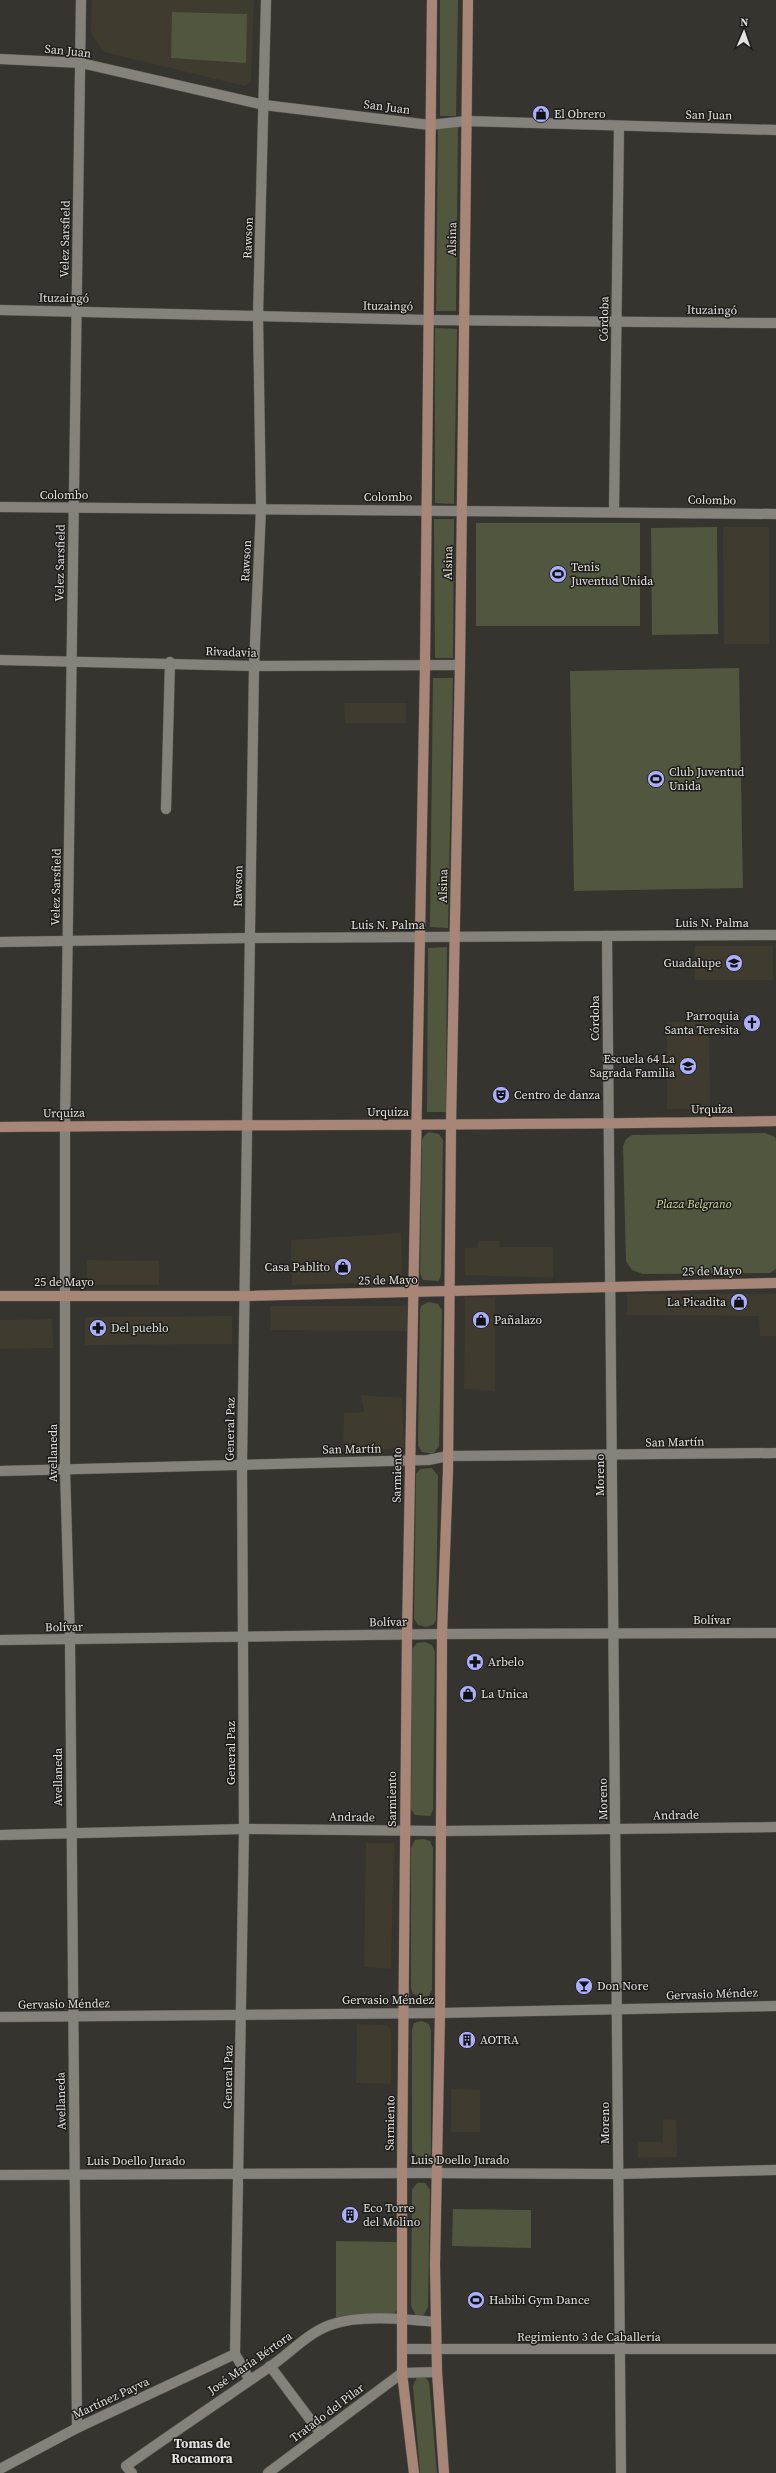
<svg xmlns="http://www.w3.org/2000/svg" width="776" height="2473" font-family="'Source Serif 4',serif">
  <style>
    .built { fill: #3f3b2f }
    .green { fill: #51563f }
    .lines { fill: none; stroke-linecap: round; stroke-linejoin: round }
    .street-casing { stroke: #54534e; stroke-width: 11 }
    .secondary-casing { stroke: #54534e; stroke-width: 11 }
    .street { stroke: #84827b; stroke-width: 10 }
    .secondary { stroke: #a88677; stroke-width: 10 }
    .labels { text-anchor: middle; stroke-width: 3; stroke-linejoin: round; paint-order: stroke }
    .street-label { font-size: 12px; fill: #e3e2de; stroke: #1d1c19 }
    .poi-label { font-size: 12px; fill: #e3e2de; stroke: #1d1c19; text-anchor: start }
    .park-label { font-size: 12px; font-style: italic; fill: #d4dfa6; stroke: #1d1c19 }
    .neighbourhood-label { font-size: 13px; font-weight: bold; fill: #e3e2de; stroke: #1d1c19 }
  </style>
  <rect width="100%" height="100%" fill="#36342e"/>
  <!-- built -->
  <g class="built">
    <polygon points="92,0 254,0 251,81 245,86 104,52 91,34"/>
    <polygon points="723,527 769,527 769,644 724,644"/>
    <polygon points="344,703 406,703 406,723 345,723"/>
    <rect x="695" y="946" width="78" height="34"/>
    <polygon points="667,1022 709,1022 710,1109 667,1109"/>
    <polygon points="401,1233 402,1275 399,1282 292,1285 291,1240"/>
    <polygon points="478,1241 499,1241 500,1247 553,1247 553,1278 465,1275 465,1248 478,1248"/>
    <polygon points="87,1260 159,1261 159,1285 87,1285"/>
    <polygon points="627,1294 776,1294 776,1336 760,1336 759,1316 627,1315"/>
    <polygon points="465,1297 495,1298 495,1391 464,1389"/>
    <polygon points="270,1306 407,1306 407,1331 271,1330"/>
    <polygon points="232,1316 232,1344 85,1345 85,1317"/>
    <polygon points="52,1319 53,1348 0,1349 0,1320"/>
    <polygon points="361,1395 402,1398 404,1448 343,1452 344,1413 364,1412"/>
    <polygon points="366,1843 394,1843 391,1969 364,1967"/>
    <polygon points="357,2024 386,2025 391,2030 391,2084 356,2083"/>
    <polygon points="451,2089 480,2090 480,2132 451,2132"/>
    <polygon points="663,2119 676,2120 677,2157 638,2158 638,2142 663,2142"/>
  </g>
  <!-- green -->
  <g class="green">
    <polygon points="440,0 458,0 456,116 440,116"/>
    <polygon points="172,12 247,14 246,63 171,58"/>
    <polygon points="438,127 458,127 456,311 436,311"/>
    <polygon points="435,328 457,329 454,504 435,503"/>
    <polygon points="434,519 454,519 453,658 435,658"/>
    <rect x="476" y="523" width="164" height="103"/>
    <polygon points="717,527 718,634 652,635 651,528"/>
    <polygon points="739,668 743,888 574,891 570,671"/>
    <polygon points="433,678 453,678 448,928 430,927"/>
    <polygon points="447,947 446,1112 427,1112 428,948"/>
    <polygon points="429,1132 439,1134 443,1140 441,1274 439,1281 423,1280 420,1273 422,1140 424,1136"/>
    <polygon points="765,1133 775,1137 776,1140 776,1269 770,1273 643,1274 632,1270 626,1261 623,1146 626,1139 632,1135"/>
    <polygon points="428,1302 438,1304 442,1310 439,1446 433,1454 422,1452 418,1446 420,1310 421,1306"/>
    <polygon points="432,1468 438,1476 436,1620 433,1625 426,1627 418,1625 414,1619 416,1474 420,1469"/>
    <polygon points="425,1642 432,1645 435,1652 433,1810 430,1816 415,1815 411,1809 412,1649 417,1643"/>
    <polygon points="423,1839 430,1841 433,1848 432,1989 429,1996 421,1997 413,1994 411,1988 411,1848 415,1840"/>
    <polygon points="422,2021 429,2024 431,2031 431,2152 430,2156 425,2160 417,2159 412,2151 412,2030 414,2023"/>
    <polygon points="417,2183 425,2183 430,2190 428,2307 423,2316 416,2316 411,2306 412,2190"/>
    <polygon points="453,2209 531,2210 531,2248 452,2246"/>
    <polygon points="336,2241 397,2242 397,2310 390,2319 336,2325"/>
    <polygon points="417,2377 425,2377 429,2382 437,2473 420,2473 413,2386"/>
  </g>
  <g class="lines">
    <defs>
      <g id="street">
        <polyline points="0,59 81,63 264,105 430,125 466,121 776,130"/>
        <polyline points="0,310 429,320 776,323"/>
        <polyline points="0,507 776,514"/>
        <polyline points="614,512 619,126"/>
        <polyline points="0,660 254,666 460,665"/>
        <polyline points="166,809 170,662"/>
        <polyline points="607,936 621,2473"/>
        <polyline points="0,942 250,938 776,935"/>
        <polyline points="0,1471 428,1460 448,1456 776,1453"/>
        <polyline points="0,1640 442,1634 776,1633"/>
        <polyline points="0,1835 244,1829 441,1831 776,1827"/>
        <polyline points="0,2017 440,2013 776,2006"/>
        <polyline points="0,2175 421,2173 618,2174 776,2170"/>
        <polyline points="402,2349 776,2349"/>
        <polyline points="270,2366 321,2434"/>
        <polyline points="249,2379 235,2354 244,1829 242,1464 254,666 261,509 258,316 266,0"/>
        <polyline points="77,2428 70,1640 65,1469 65,1126 81,0"/>
        <polyline points="0,2469 77,2428 235,2354"/>
        <path d="M132 2473 126 2466C174 2432 223 2399 271 2366 290 2353 308 2333 330 2325 360 2314 405 2319 436 2322"/>
        <polyline points="268,2473 402,2373 437,2372"/>
      </g>
      <g id="secondary">
        <path d="M0 1127C259 1124 517 1126 776 1121"/>
        <polyline points="0,1296 245,1296 776,1283"/>
        <polyline points="414,2473 402,2373 402,2173 407,1635 425,665 432,0"/>
        <polyline points="444,2473 437,2372 435,2264 440,2013 442,1634 448,1470 451,1125 460,665 468,0"/>
      </g>
    </defs>
    <!-- street casing -->
    <use href="#street" class="street-casing"/>
    <!-- secondary casing -->
    <use href="#secondary" class="secondary-casing"/>
    <!-- street -->
    <use href="#street" class="street"/>
    <!-- secondary -->
    <use href="#secondary" class="secondary"/>
  </g>
  <!-- icons -->
  <defs>
    <symbol id="shop-disc" viewBox="-11 -11 22 22"><circle r="9.5" fill="#abaffb" stroke="#1d1c19"/><path d="M-5-2.5h2.3a2.7 3.5 0 0 1 5.4 0H5L5.5 6h-11ZM-1.5-2.5h3a1.5 2.3 0 0 0-3 0Z" fill="#111"/></symbol>
    <symbol id="stadium-disc" viewBox="-11 -11 22 22"><circle r="9.5" fill="#abaffb" stroke="#1d1c19"/><path d="M0-5a6.5 5 0 1 0 0 10a6.5 5 0 1 0 0-10ZM-3.5-1.8h7v3.6h-7Z" fill="#111"/></symbol>
    <symbol id="school-disc" viewBox="-11 -11 22 22"><circle r="9.5" fill="#abaffb" stroke="#1d1c19"/><path d="M0-5L7-2L0 1L-7-2ZM-4 1L0 2.5L4 1V4Q0 6-4 4Z" fill="#111"/></symbol>
    <symbol id="church-disc" viewBox="-11 -11 22 22"><circle r="9.5" fill="#abaffb" stroke="#1d1c19"/><path d="M-1.2-6h2.4v3.5h3.3v2.4h-3.3V6h-2.4V-.1h-3.3v-2.4h3.3Z" fill="#111"/></symbol>
    <symbol id="theatre-disc" viewBox="-11 -11 22 22"><circle r="9.5" fill="#abaffb" stroke="#1d1c19"/><path d="M-5-5.5Q0-4 5-5.5V0Q5 5 0 6Q-5 5-5 0ZM-3.3-2.5H-1v1.5H-3.3ZM1-2.5H3.3v1.5H1ZM-2.8 1Q0 5.5 2.8 1Z" fill="#111"/></symbol>
    <symbol id="pharmacy-disc" viewBox="-11 -11 22 22"><circle r="9.5" fill="#abaffb" stroke="#1d1c19"/><path d="M-2-6h4v4h4v4h-4v4h-4v-4h-4v-4h4Z" fill="#111"/></symbol>
    <symbol id="bar-disc" viewBox="-11 -11 22 22"><circle r="9.5" fill="#abaffb" stroke="#1d1c19"/><path d="M-6-5H6L.8 .8V4.5H3.5V6h-7V4.5H-.8V.8Z" fill="#111"/></symbol>
    <symbol id="building-disc" viewBox="-11 -11 22 22"><circle r="9.5" fill="#abaffb" stroke="#1d1c19"/><path d="M-4-6H4V6H1V3H-1V6H-4ZM-2.5-4.3h1.7v1.8h-1.7ZM.8-4.3h1.7v1.8H.8ZM-2.5-1h1.7V.8h-1.7ZM.8-1h1.7V.8H.8Z" fill="#111"/></symbol>
  </defs>
  <g fill-rule="evenodd">
    <use href="#shop-disc" x="531" y="104" width="20" height="20"/>
    <use href="#stadium-disc" x="548" y="564" width="20" height="20"/>
    <use href="#stadium-disc" x="646" y="769" width="20" height="20"/>
    <use href="#school-disc" x="724" y="953" width="20" height="20"/>
    <use href="#church-disc" x="742" y="1013" width="20" height="20"/>
    <use href="#school-disc" x="678" y="1056" width="20" height="20"/>
    <use href="#theatre-disc" x="491" y="1085" width="20" height="20"/>
    <use href="#shop-disc" x="333" y="1257" width="20" height="20"/>
    <use href="#shop-disc" x="729" y="1292" width="20" height="20"/>
    <use href="#shop-disc" x="471" y="1310" width="20" height="20"/>
    <use href="#pharmacy-disc" x="88" y="1318" width="20" height="20"/>
    <use href="#pharmacy-disc" x="465" y="1652" width="20" height="20"/>
    <use href="#shop-disc" x="458" y="1684" width="20" height="20"/>
    <use href="#bar-disc" x="574" y="1976" width="20" height="20"/>
    <use href="#building-disc" x="457" y="2030" width="20" height="20"/>
    <use href="#building-disc" x="340" y="2205" width="20" height="20"/>
    <use href="#stadium-disc" x="466" y="2290" width="20" height="20"/>
  </g>
  <g class="labels">
    <!-- street labels -->
    <g class="street-label">
      <text transform="translate(68 51) rotate(6)" y="4">San Juan</text>
      <text transform="translate(387 107) rotate(7)" y="4">San Juan</text>
      <text transform="translate(709 115) rotate(1)" y="4">San Juan</text>
      <text transform="translate(248 238) rotate(-88)" y="4">Rawson</text>
      <text transform="translate(65 239) rotate(-89)" y="4">Velez Sarsfield</text>
      <text transform="translate(452 239) rotate(-89)" y="4">Alsina</text>
      <text transform="translate(64 298) rotate(1)" y="4">Ituzaingó</text>
      <text transform="translate(388 306) rotate(1)" y="4">Ituzaingó</text>
      <text transform="translate(712 310) rotate(1)" y="4">Ituzaingó</text>
      <text transform="translate(604 319) rotate(-89)" y="4">Córdoba</text>
      <text x="64" y="499">Colombo</text>
      <text x="388" y="501">Colombo</text>
      <text transform="translate(712 500) rotate(1)" y="4">Colombo</text>
      <text transform="translate(246 561) rotate(-87)" y="4">Rawson</text>
      <text transform="translate(60 563) rotate(-89)" y="4">Velez Sarsfield</text>
      <text transform="translate(448 563) rotate(-89)" y="4">Alsina</text>
      <text transform="translate(231 652) rotate(2)" y="4">Rivadavia</text>
      <text transform="translate(238 886) rotate(-89)" y="4">Rawson</text>
      <text transform="translate(443 886) rotate(-89)" y="4">Alsina</text>
      <text transform="translate(56 887) rotate(-89)" y="4">Velez Sarsfield</text>
      <text x="712" y="927">Luis N. Palma</text>
      <text x="388" y="929">Luis N. Palma</text>
      <text transform="translate(595 1018) rotate(-90)" y="4">Córdoba</text>
      <text transform="translate(712 1109) rotate(-1)" y="4">Urquiza</text>
      <text x="388" y="1116">Urquiza</text>
      <text transform="translate(64 1113) rotate(-1)" y="4">Urquiza</text>
      <text transform="translate(712 1271) rotate(-1)" y="4">25 de Mayo</text>
      <text transform="translate(388 1280) rotate(-1)" y="4">25 de Mayo</text>
      <text x="64" y="1286">25 de Mayo</text>
      <text transform="translate(230 1429) rotate(-89)" y="4">General Paz</text>
      <text transform="translate(675 1442) rotate(-1)" y="4">San Martín</text>
      <text transform="translate(352 1449) rotate(-1)" y="4">San Martín</text>
      <text transform="translate(53 1453) rotate(-90)" y="4">Avellaneda</text>
      <text transform="translate(397 1475) rotate(-89)" y="4">Sarmiento</text>
      <text transform="translate(600 1475) rotate(-90)" y="4">Moreno</text>
      <text x="712" y="1624">Bolívar</text>
      <text transform="translate(388 1622) rotate(-1)" y="4">Bolívar</text>
      <text transform="translate(64 1627) rotate(-1)" y="4">Bolívar</text>
      <text transform="translate(231 1753) rotate(-90)" y="4">General Paz</text>
      <text transform="translate(58 1777) rotate(-90)" y="4">Avellaneda</text>
      <text transform="translate(392 1799) rotate(-90)" y="4">Sarmiento</text>
      <text transform="translate(603 1799) rotate(-91)" y="4">Moreno</text>
      <text transform="translate(676 1815) rotate(-1)" y="4">Andrade</text>
      <text transform="translate(352 1817) rotate(1)" y="4">Andrade</text>
      <text transform="translate(712 1994) rotate(-2)" y="4">Gervasio Méndez</text>
      <text x="388" y="2004">Gervasio Méndez</text>
      <text transform="translate(64 2004) rotate(-1)" y="4">Gervasio Méndez</text>
      <text transform="translate(228 2077) rotate(-89)" y="4">General Paz</text>
      <text transform="translate(61 2101) rotate(-91)" y="4">Avellaneda</text>
      <text transform="translate(390 2123) rotate(-89)" y="4">Sarmiento</text>
      <text transform="translate(605 2123) rotate(-90)" y="4">Moreno</text>
      <text x="460" y="2164">Luis Doello Jurado</text>
      <text x="136" y="2165">Luis Doello Jurado</text>
      <text x="589" y="2341">Regimiento 3 de Caballería</text>
      <text transform="translate(250 2363) rotate(-35)" y="4">José María Bértora</text>
      <text transform="translate(111 2398) rotate(-25)" y="4">Martínez Payva</text>
      <text transform="translate(327 2413) rotate(-37)" y="4">Tratado del Pilar</text>
    </g>
    <!-- poi labels -->
    <g class="poi-label">
      <text x="554" y="118">El Obrero</text>
      <text x="571" y="571">Tenis<tspan x="571" dy="14">Juventud Unida</tspan></text>
      <text x="669" y="776">Club Juventud<tspan x="669" dy="14">Unida</tspan></text>
      <text x="721" y="967" text-anchor="end">Guadalupe</text>
      <text x="739" y="1020" text-anchor="end">Parroquia<tspan x="739" dy="14">Santa Teresita</tspan></text>
      <text x="675" y="1063" text-anchor="end">Escuela 64 La<tspan x="675" dy="14">Sagrada Familia</tspan></text>
      <text x="514" y="1099">Centro de danza</text>
      <text x="330" y="1271" text-anchor="end">Casa Pablito</text>
      <text x="726" y="1306" text-anchor="end">La Picadita</text>
      <text x="494" y="1324">Pañalazo</text>
      <text x="111" y="1332">Del pueblo</text>
      <text x="488" y="1666">Arbelo</text>
      <text x="481" y="1698">La Unica</text>
      <text x="597" y="1990">Don Nore</text>
      <text x="480" y="2044">AOTRA</text>
      <text x="363" y="2212">Eco Torre<tspan x="363" dy="14">del Molino</tspan></text>
      <text x="489" y="2304">Habibi Gym Dance</text>
    </g>
    <!-- park labels -->
    <g class="park-label">
      <text x="694" y="1208">Plaza Belgrano</text>
    </g>
    <!-- neighbourhood labels -->
    <g class="neighbourhood-label">
      <text x="202" y="2448">Tomas de<tspan x="202" dy="15">Rocamora</tspan></text>
    </g>
  </g>
  <!-- north arrow -->
  <g transform="translate(744 32) rotate(2)" stroke="#1d1c19" stroke-width="3" paint-order="stroke">
  <path d="M0-3L7 15L0 10L-7 15Z" fill="#e3e2de"/>
  <text y="-6" font-size="11" font-weight="bold" text-anchor="middle" fill="#e3e2de">N</text>
  </g>
</svg>
